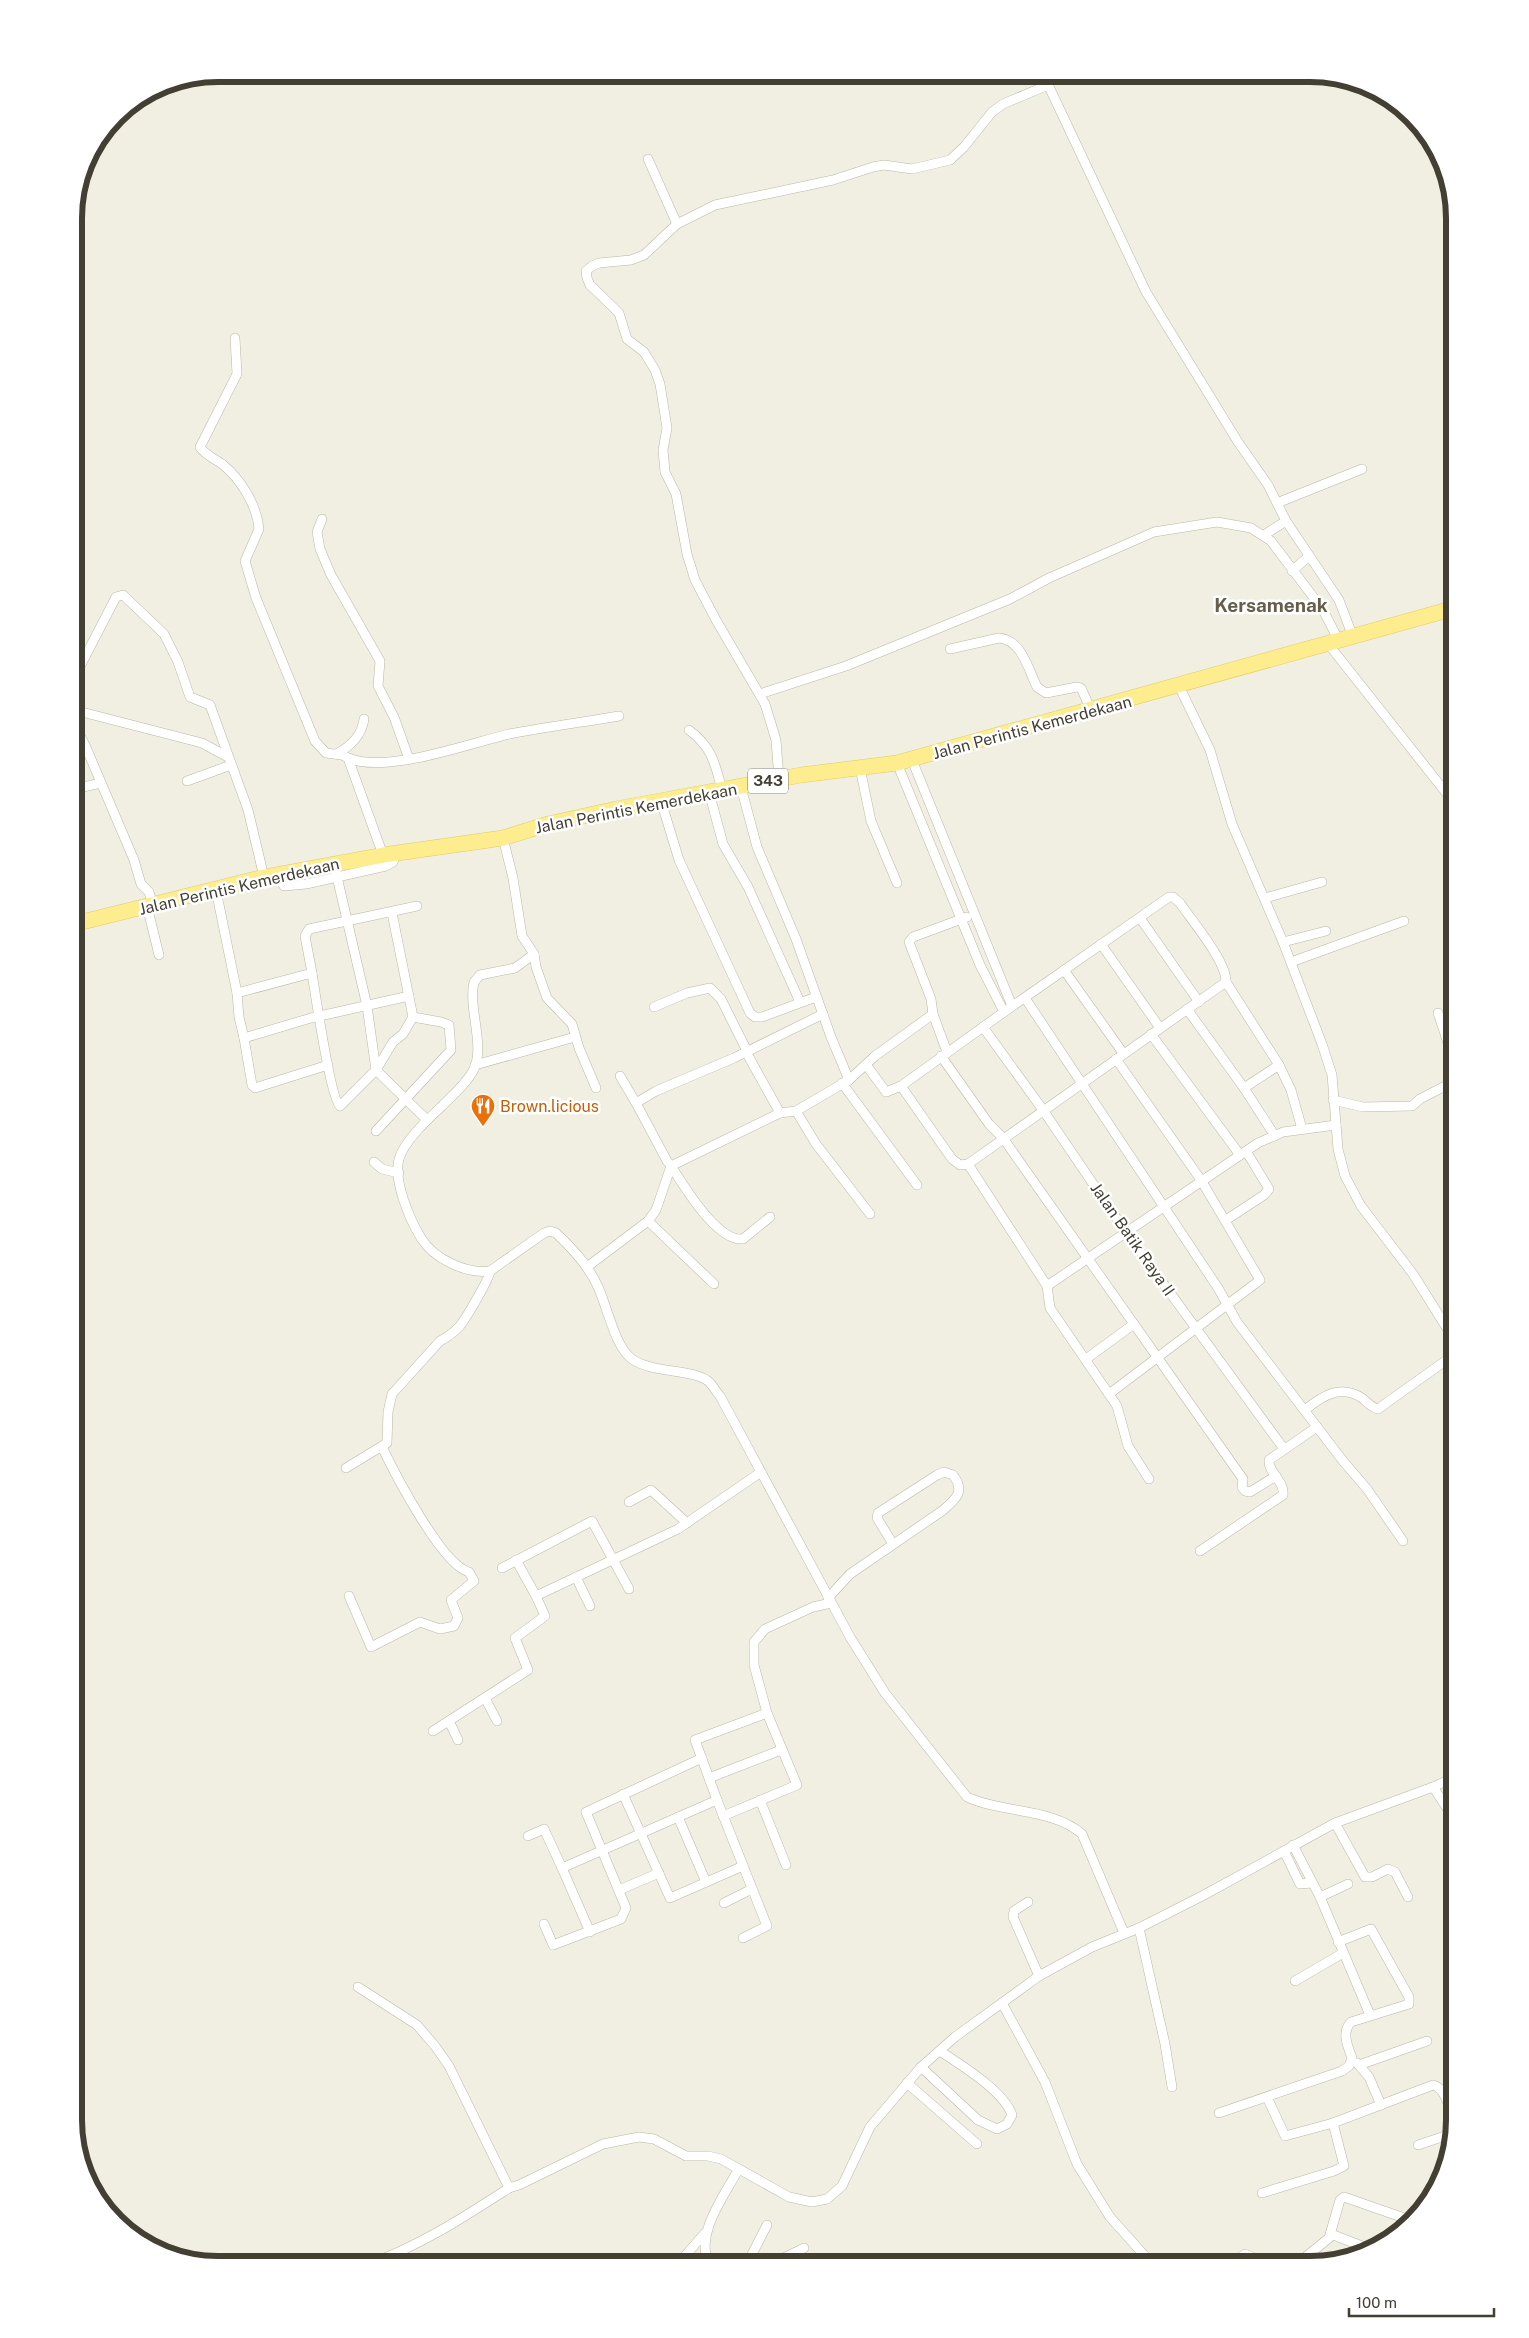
<svg xmlns="http://www.w3.org/2000/svg" width="1529" height="2338" font-family="'Public Sans',sans-serif">
  <style>
    .lines { fill: none; stroke-linecap: round; stroke-linejoin: round }
    .street-casing { stroke: #bcb7a5; stroke-width: 10 }
    .primary-casing { stroke: #e2cc5f; stroke-width: 16 }
    .street { stroke: #fff; stroke-width: 9 }
    .primary { stroke: #feed8f; stroke-width: 15 }
    .labels { text-anchor: middle; stroke-width: 5; stroke-linejoin: round; paint-order: stroke }
    .shield { fill: #fff; stroke: #7b7970; stroke-width: 1 }
    .shield-label { font-size: 15px; font-weight: bold; fill: #433f33 }
    .street-label { font-size: 16px; fill: #433f33; stroke: #fff }
    .food-label { font-size: 16px; fill: #c56008; stroke: #fff; text-anchor: start }
    .quarter-label { font-size: 19px; font-weight: bold; fill: #655e4a; stroke: #fff }
    .rim { fill: none; stroke: #433f33; stroke-width: 6 }
  </style>
  <rect width="100%" height="100%" fill="#f1efe2"/>
  <g class="lines">
    <defs>
      <g id="street">
        <polyline points="1043,74 1146,292 1238,442 1268,485 1286,521 1339,600 1353,637"/>
        <polyline points="648,159 677,224"/>
        <path d="M235 338 237 374 200 447C204 454 215 459 222 464 240 478 257 505 259 529L245 561 256 598 315 741 326 753 342 755 348 758 383 855"/>
        <polyline points="1277,503 1362,469"/>
        <polyline points="322,519 317,532 320,549 331,575 380,661 378,686 394,717 409,759"/>
        <polyline points="1264,535 1286,521"/>
        <polyline points="1292,571 1308,557"/>
        <polyline points="1329,645 1455,804"/>
        <path d="M950 649 999 638C1022 640 1028 669 1037 687L1046 693 1077 687 1081 688 1091 710"/>
        <polyline points="74,678 116,597 123,595 164,634 178,662 190,697 210,705 248,810 264,877"/>
        <polyline points="1179,686 1210,750 1232,824 1283,942 1322,1044 1332,1075 1338,1149 1345,1176 1361,1206 1413,1274 1455,1341"/>
        <polyline points="760,694 846,666 1010,599 1049,578 1154,532 1217,522 1251,528 1271,541 1323,610 1339,641"/>
        <polyline points="74,710 202,743 228,757"/>
        <polyline points="74,724 85,745 134,860 141,884 149,892 153,905"/>
        <path d="M689 730C712 747 715 763 722 790"/>
        <path d="M336 754C350 747 362 735 364 719"/>
        <path d="M348 758C387 774 467 744 509 734 546 727 583 722 619 716"/>
        <polyline points="912,760 1012,1006"/>
        <polyline points="897,763 980,965 1004,1012"/>
        <polyline points="860,768 871,821 897,883"/>
        <polyline points="779,779 776,740 765,704 716,620 695,580 687,554 676,494 665,472 663,450 667,428 660,384 655,370 644,352 627,339 619,313 590,285 587,278 586,271 592,266 599,263 631,260 644,255 677,224 715,205 833,180 873,167 884,165 912,169 950,160 964,147 992,112 1003,104 1048,85"/>
        <polyline points="187,781 231,765"/>
        <polyline points="741,787 757,847 796,939 831,1037 849,1080 796,1111 816,1144 870,1214"/>
        <polyline points="74,789 101,783"/>
        <polyline points="709,792 723,844 748,887 800,1002"/>
        <polyline points="661,801 679,860 750,1013 755,1017 762,1017 816,997"/>
        <path d="M503 838 513 878 522 936 534 954 515 968 480 975 474 982C468 1008 485 1045 474 1069 467 1083 453 1095 442 1106 428 1119 404 1141 399 1159 393 1181 410 1220 421 1238 434 1259 466 1274 490 1271L544 1233 550 1231 556 1233C573 1249 589 1266 598 1287 607 1306 615 1347 632 1359 651 1373 693 1369 708 1381 713 1385 716 1392 720 1396L850 1637 885 1693 967 1797C1001 1813 1053 1808 1082 1834L1124 1933"/>
        <polyline points="334,864 367,1006 376,1070 427,1120"/>
        <polyline points="277,875 284,886 306,884 386,866 393,862 397,852"/>
        <polyline points="216,890 237,993"/>
        <polyline points="1265,898 1322,882"/>
        <polyline points="147,906 159,955"/>
        <polyline points="1140,918 1199,1002"/>
        <polyline points="1283,942 1326,931"/>
        <polyline points="1101,944 1160,1028"/>
        <polyline points="534,954 536,967 547,998 572,1024 579,1048 596,1088"/>
        <polyline points="1291,962 1404,921"/>
        <polyline points="1064,970 1123,1053"/>
        <path d="M312 973C315 992 331 1100 340 1106L376 1070 393 1042 403 1034 413 1017 392 913"/>
        <polyline points="409,996 311,1018 244,1038 239,1017 237,993 312,973 305,936 309,929 417,906"/>
        <polyline points="1025,998 1218,1288 1237,1322 1343,1461 1367,1489 1403,1541"/>
        <polyline points="654,1007 687,993 710,988 721,999 747,1051"/>
        <polyline points="1187,1009 1244,1088 1279,1065 1226,982"/>
        <polyline points="983,1027 1043,1110 1125,1231 1284,1449"/>
        <polyline points="1151,1034 1240,1155"/>
        <polyline points="244,1038 252,1085 255,1088 328,1065"/>
        <polyline points="746,1052 780,1113"/>
        <polyline points="947,1052 933,1014 931,999 909,942 913,937 967,917"/>
        <polyline points="941,1056 989,1124 1003,1138 1243,1479 1242,1487 1245,1491 1250,1492 1276,1476"/>
        <polyline points="475,1065 575,1037"/>
        <polyline points="1279,1065 1291,1090 1302,1129"/>
        <path d="M867 1066 886 1092 901 1086 1004 1012 1169 897H1173L1180 903C1192 921 1227 962 1226 982"/>
        <polyline points="620,1076 636,1103"/>
        <polyline points="849,1080 875,1056 933,1014"/>
        <polyline points="842,1083 917,1185"/>
        <polyline points="901,1086 952,1159 960,1165 968,1164 1226,982"/>
        <polyline points="1244,1088 1275,1136"/>
        <polyline points="1333,1100 1363,1107 1412,1106 1420,1099 1451,1083 1455,1064 1438,1013"/>
        <polyline points="796,1111 780,1113 671,1166 667,1161 636,1103 656,1091 734,1058 823,1014"/>
        <polyline points="376,1131 451,1050 449,1025 441,1022 413,1017"/>
        <polyline points="374,1162 382,1169 399,1173"/>
        <polyline points="968,1164 1047,1286 1050,1308 1117,1406 1128,1446 1149,1479"/>
        <path d="M671 1166C684 1186 717 1242 743 1239L770 1217"/>
        <polyline points="1226,1220 1264,1195 1269,1189 1246,1151"/>
        <polyline points="648,1221 714,1284"/>
        <polyline points="587,1267 648,1221 656,1210 671,1166"/>
        <polyline points="1047,1286 1258,1143 1283,1132 1336,1125"/>
        <polyline points="1086,1359 1134,1324"/>
        <polyline points="1109,1394 1260,1280 1201,1180 1116,1059"/>
        <path d="M1305 1410C1322 1396 1340 1384 1362 1398 1367 1402 1372 1408 1378 1409L1455 1354"/>
        <path d="M346 1468 387 1443 388 1412 392 1394 440 1341C448 1337 453 1333 459 1327 465 1320 490 1278 490 1271"/>
        <polyline points="629,1502 651,1490 687,1523"/>
        <path d="M1200 1551 1283 1495C1285 1481 1268 1473 1269 1460L1317 1427"/>
        <polyline points="516,1560 536,1596"/>
        <polyline points="502,1568 592,1521 629,1589"/>
        <polyline points="576,1577 590,1606"/>
        <path d="M349 1596 371 1647 420 1622 440 1629 454 1626 458 1618 451 1600 474 1581 469 1572C442 1565 395 1474 382 1447"/>
        <path d="M828 1598 850 1574 942 1511C955 1500 966 1492 953 1475L944 1472 937 1475 878 1513 877 1518 893 1544"/>
        <polyline points="485,1698 497,1721"/>
        <polyline points="449,1721 458,1740"/>
        <polyline points="433,1731 528,1670 515,1638 545,1616 536,1596 678,1529 761,1472"/>
        <polyline points="709,1778 781,1750"/>
        <polyline points="1433,1787 1455,1820"/>
        <polyline points="623,1794 670,1898 743,1866"/>
        <polyline points="717,1800 767,1926 743,1938"/>
        <polyline points="760,1800 786,1865"/>
        <polyline points="723,1816 797,1785 767,1713"/>
        <polyline points="678,1817 706,1882"/>
        <polyline points="1335,1823 1365,1877 1372,1877 1388,1869 1395,1872 1408,1897"/>
        <polyline points="528,1836 544,1829 562,1868 717,1800 695,1740 767,1713 754,1665 754,1642 765,1629 813,1607 831,1603"/>
        <polyline points="1293,1845 1320,1897 1370,2015"/>
        <polyline points="1284,1851 1300,1884 1312,1883"/>
        <polyline points="562,1868 590,1932"/>
        <polyline points="619,1890 659,1873"/>
        <polyline points="1320,1897 1348,1884"/>
        <polyline points="1028,1902 1014,1911 1013,1917 1039,1976"/>
        <polyline points="724,1903 752,1889"/>
        <polyline points="544,1924 553,1945 621,1919 626,1908 586,1812 702,1758"/>
        <polyline points="1139,1928 1165,2044 1172,2087"/>
        <polyline points="1295,1981 1343,1953"/>
        <polyline points="358,1987 417,2025 435,2046 449,2066 509,2188"/>
        <polyline points="1002,2003 1045,2082 1077,2164 1110,2217 1152,2264"/>
        <polyline points="1357,2063 1369,2077 1381,2105"/>
        <polyline points="1359,2065 1427,2041"/>
        <path d="M921 2067 978 2120 997 2129 1007 2124 1012 2115C1004 2091 961 2065 940 2051"/>
        <polyline points="907,2083 977,2144"/>
        <path d="M1219 2113 1342 2071 1349 2066 1352 2058C1348 2047 1341 2032 1351 2022L1409 2004V1997L1371 1929 1338 1942"/>
        <path d="M1333 2123 1433 2085C1447 2088 1450 2113 1454 2125"/>
        <polyline points="1418,2145 1451,2134"/>
        <polyline points="1262,2193 1334,2171 1344,2166 1333,2123 1285,2136 1267,2097"/>
        <polyline points="1331,2234 1372,2250"/>
        <path d="M369 2264C420 2246 464 2217 509 2188L519 2185 603 2144 639 2137 654 2139 686 2156H708L721 2159 789 2197 812 2202 827 2199 842 2186 870 2127 921 2067 955 2037 1039 1976 1092 1947 1139 1928 1204 1895 1335 1823 1433 1787 1455 1777"/>
        <polyline points="678,2264 705,2233"/>
        <path d="M708 2264C696 2232 723 2198 738 2170"/>
        <polyline points="747,2264 767,2225"/>
        <polyline points="771,2264 804,2248"/>
        <polyline points="1231,2264 1245,2254 1269,2264"/>
        <polyline points="1297,2264 1329,2238 1340,2200 1344,2197 1407,2219"/>
      </g>
      <polyline id="primary" points="74,924 264,877 383,855 503,838 548,824 616,809 801,775 897,763 1455,608"/>
    </defs>
    <!-- street casing -->
    <use href="#street" class="street-casing"/>
    <!-- primary casing -->
    <use href="#primary" class="primary-casing"/>
    <!-- street -->
    <use href="#street" class="street"/>
    <!-- primary -->
    <use href="#primary" class="primary"/>
  </g>
  <!-- icons -->
  <defs>
    <symbol id="restaurant-pin" viewBox="-11 -11 22 30"><path d="M0 17L-7.5 6A9.5 9.5 0 1 1 7.5 6Z" fill="#e8710a" stroke="#fff"/><path d="M-5-6h1v4h1v-4h1v4h1v-4h1v5L-1.5 .5V6h-2V.5L-5-1ZM5-6V6H3V1.5H1.5Q1.5-4 5-6Z" fill="#fff"/></symbol>
  </defs>
  <g fill-rule="evenodd">
    <use href="#restaurant-pin" x="469" y="1092" width="28" height="38"/>
  </g>
  <g class="labels">
    <!-- shield labels -->
    <rect class="shield" x="748" y="768.5" width="40" height="25" rx="4"/>
    <g class="shield-label">
      <text x="768" y="786">343</text>
    </g>
    <!-- street labels -->
    <g class="street-label">
      <text transform="translate(1032 727) rotate(-15)" y="6">Jalan Perintis Kemerdekaan</text>
      <text transform="translate(636 808) rotate(-11)" y="6">Jalan Perintis Kemerdekaan</text>
      <text transform="translate(239 886) rotate(-13)" y="6">Jalan Perintis Kemerdekaan</text>
      <text transform="translate(1133 1239) rotate(55)" y="6">Jalan Batik Raya II</text>
    </g>
    <!-- food labels -->
    <g class="food-label">
      <text x="500" y="1112">Brown.licious</text>
    </g>
    <!-- quarter labels -->
    <g class="quarter-label">
      <text x="1271" y="612">Kersamenak</text>
    </g>
  </g>
  <!-- crop -->
  <path d="M0 0H1529V2338H0ZM218 82H1310A136 136 0 0 1 1446 218V2120A136 136 0 0 1 1310 2256H218A136 136 0 0 1 82 2120V218A136 136 0 0 1 218 82Z" fill="#fff" fill-rule="evenodd"/>
  <path class="rim" d="M218 82H1310A136 136 0 0 1 1446 218V2120A136 136 0 0 1 1310 2256H218A136 136 0 0 1 82 2120V218A136 136 0 0 1 218 82Z"/>
  <!-- scale -->
  <path d="M1349 2308v8h145v-8" fill="none" stroke="#433f33" stroke-width="2.5"/>
  <text x="1356" y="2308" font-size="15" fill="#433f33" stroke="#ffffff" stroke-width="4" paint-order="stroke">100 m</text>
</svg>
